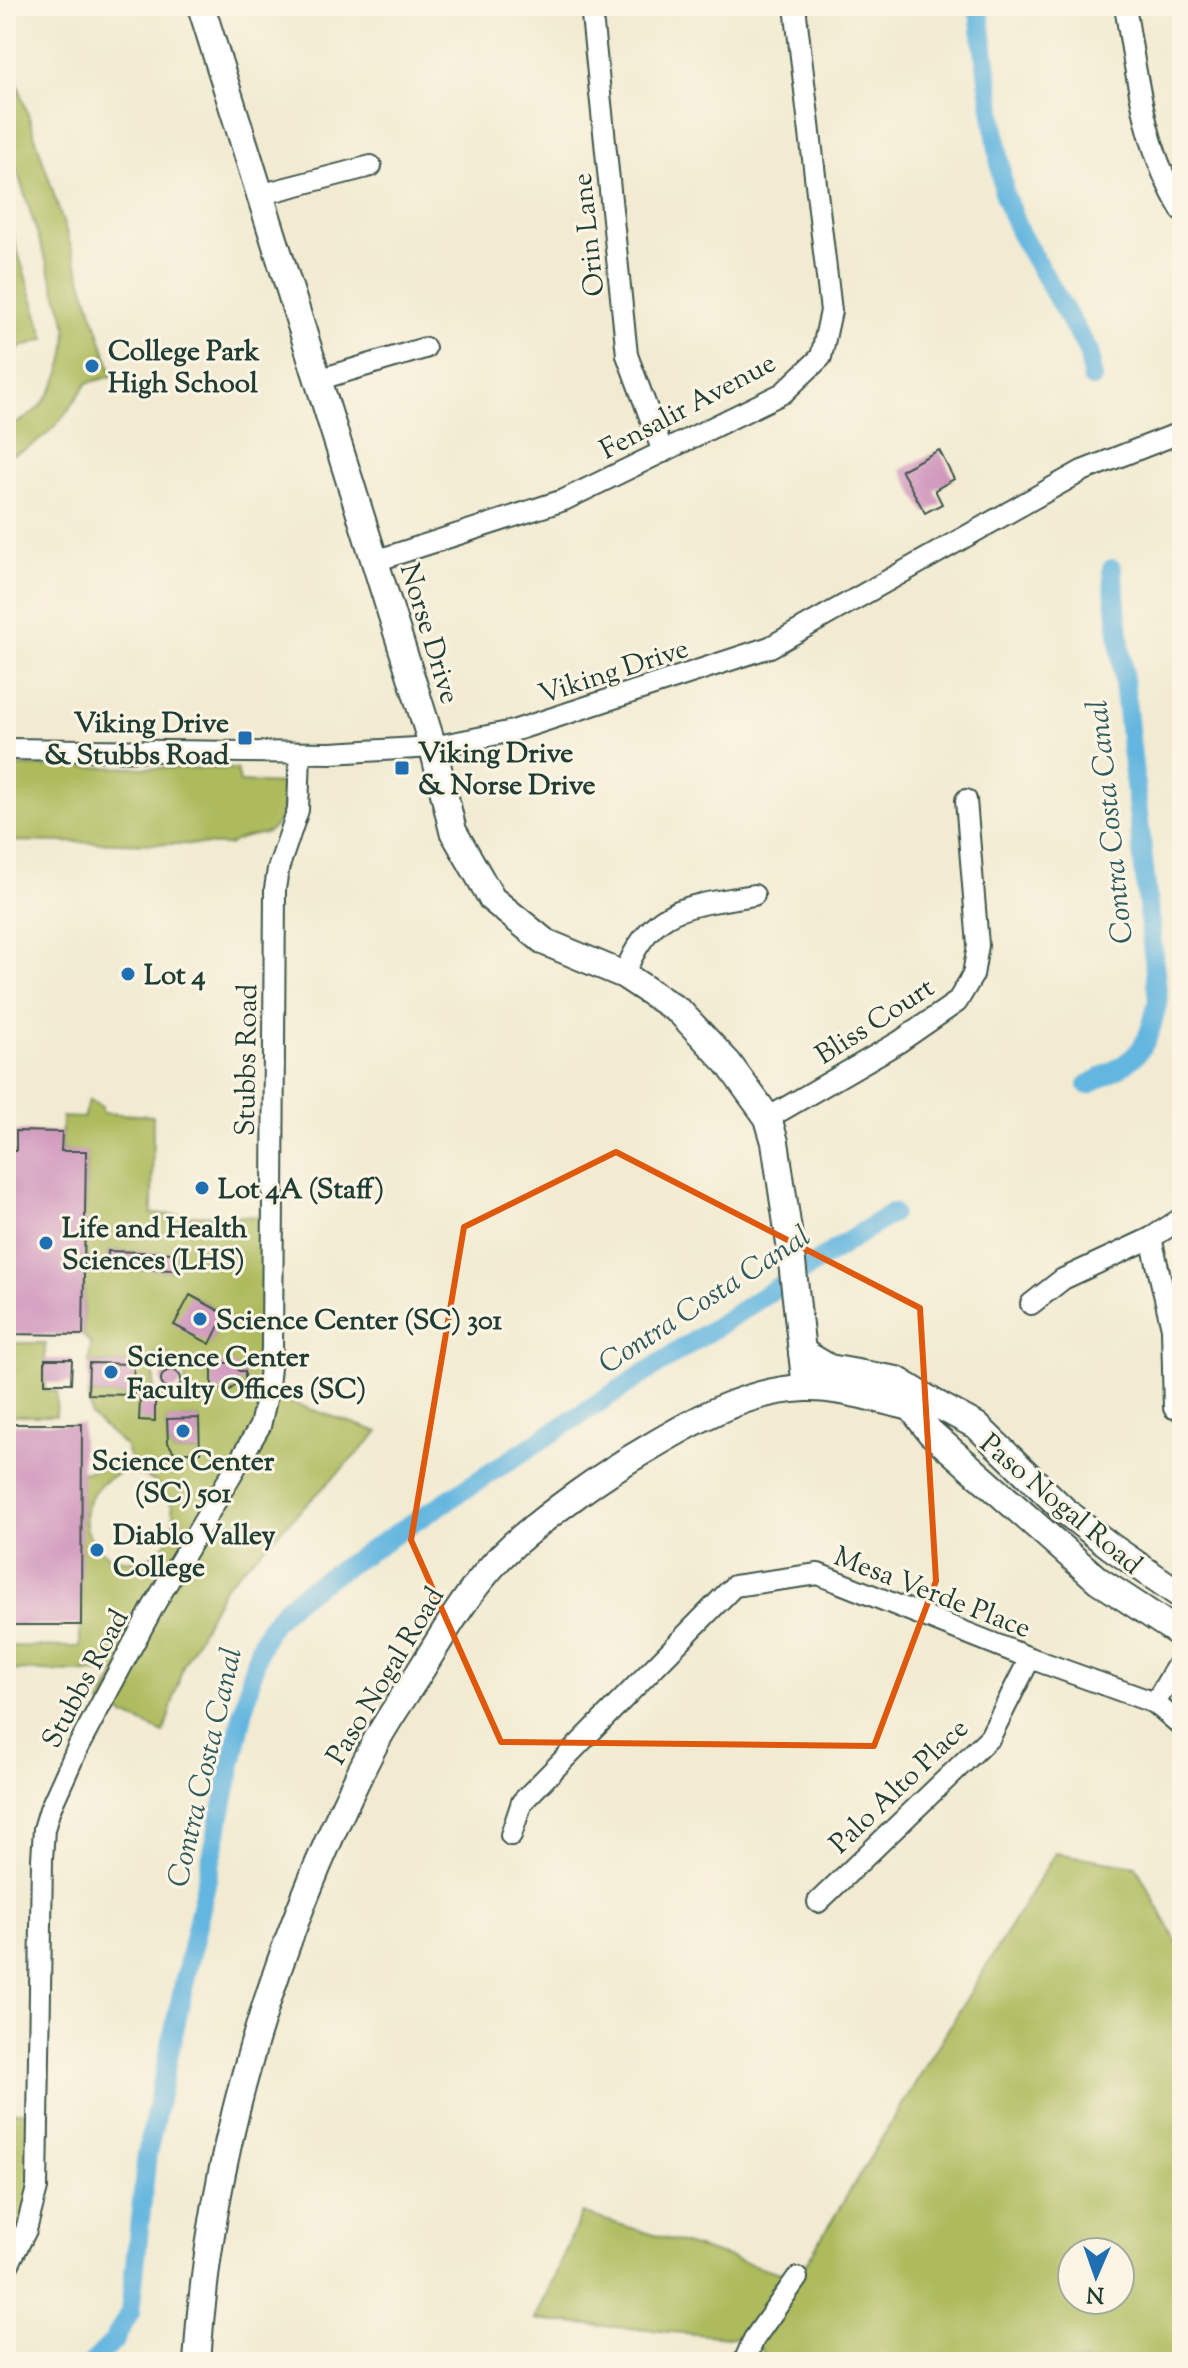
<svg xmlns="http://www.w3.org/2000/svg" width="1188" height="2368" font-family="'Sorts Mill Goudy',serif">
  <style>
    .green { fill: #adbb5d; stroke: #667c48; stroke-width: 2; fill-rule: evenodd }
    .lines { fill: none; stroke-linecap: round; stroke-linejoin: round }
    .canal { stroke: #64b6df; stroke-width: 20 }
    .building { fill: #ce93bb }
    .minor-casing { stroke: #3f574c; stroke-width: 24 }
    .tertiary-casing { stroke: #3f574c; stroke-width: 30 }
    .minor { stroke: #fff; stroke-width: 20 }
    .tertiary { stroke: #fff; stroke-width: 26 }
    .marked { fill: none; stroke: #de580e; stroke-width: 6; stroke-linejoin: round }
    .poi-dot { fill: #1f6fb2; stroke: #fcf5e5; stroke-width: 3 }
    .labels { text-anchor: middle; stroke-width: 6; stroke-linejoin: round; paint-order: stroke }
    .street-label { font-size: 28px; fill: #1f3d34; stroke: #fcf5e5 }
    .poi-label { font-size: 28px; font-weight: bold; fill: #1f3d34; stroke: #fcf5e5; text-anchor: start }
    .water-label { font-size: 30px; font-style: italic; fill: #305b5f; stroke: #fcf5e5 }
  </style>
  <rect width="100%" height="100%" fill="#fcf5e5"/>
  <filter id="ink" filterUnits="userSpaceOnUse"><feTurbulence type="fractalNoise" baseFrequency=".0125" numOctaves="2"/><feDisplacementMap in="SourceGraphic" scale="16" xChannelSelector="R" yChannelSelector="G"/><feConvolveMatrix kernelMatrix="1 2 1 2 8 2 1 2 1" color-interpolation-filters="sRGB"/></filter>
  <filter id="wash" filterUnits="userSpaceOnUse"><feTurbulence type="fractalNoise" baseFrequency=".006" numOctaves="4" result="noise"/><feDisplacementMap in="SourceGraphic" scale="32" xChannelSelector="R" yChannelSelector="G"/><feGaussianBlur stdDeviation="1.8" result="paint"/><feColorMatrix in="noise" values="0 0 0 0 0 0 0 0 0 0 0 0 0 0 0 0 0 1.4 0 .05"/><feComposite in="paint" operator="in"/></filter>
  <g filter="url(#wash)">
    <rect width="100%" height="100%" fill="#f2ebd2"/>
    <!-- green -->
    <g class="green">
      <path d="M6 47 113 376 87 383C67 413 44 449 6 455V427C50 414 70 366 66 323L6 136Z"/>
      <polygon points="6,214 45,339 6,352"/>
      <path d="M6 766 237 769 240 782 284 784C283 803 284 830 261 834 248 837 239 837 229 845L6 841Z"/>
      <path d="M89 1100 102 1107V1113L153 1116 152 1214 272 1217 268 1395 379 1432 225 1586 183 1666 164 1733 100 1704 116 1673 6 1670V1646L80 1647 81 1473 131 1461 125 1446 91 1416 88 1394 133 1395 134 1392H139V1384L133 1383V1364L89 1363 91 1344 83 1335 86 1152 61 1151 62 1117 83 1118ZM108 1251 175 1253V1270L108 1268ZM190 1295 225 1314 210 1343ZM154 1354H168L186 1363 184 1396 154 1395ZM199 1418V1452H174L168 1443 167 1420ZM121 1473C184 1470 192 1553 135 1560 123 1562 110 1558 101 1550 71 1524 88 1483 121 1473Z"/>
      <polygon points="11,1343 45,1343 45,1390 57,1391 56,1416 11,1416"/>
      <path d="M1055 1853 1136 1866 1182 1952V2362H792L768 2359 753 2339 535 2320 582 2213 797 2278ZM1072 2252H1120V2300H1072Z"/>
      <polygon points="6,2112 39,2112 37,2188 6,2269"/>
    </g>
    <g class="lines">
      <!-- canal -->
      <g class="canal">
        <polyline points="978,6 1004,194 1019,232 1089,352 1092,378"/>
        <path d="M1088 1085C1137 1058 1146 1056 1158 1000L1112 569"/>
        <path d="M93 2362 113 2342 130 2312 147 2154 248 1691C260 1641 263 1624 306 1592L892 1213"/>
      </g>
    </g>
    <g id="blocks">
      <!-- building -->
      <g class="building">
        <polygon points="939,450 954,479 935,490 942,504 925,513 901,470"/>
        <polygon points="16,1131 62,1132 61,1151 86,1151 83,1335 6,1334 9,1151 16,1151"/>
        <polygon points="108,1251 175,1253 175,1270 107,1268"/>
        <polygon points="190,1295 225,1314 210,1344 174,1325"/>
        <polygon points="45,1359 72,1359 71,1383 45,1383"/>
        <polygon points="89,1363 134,1364 133,1383 139,1383 139,1392 134,1392 134,1395 88,1394"/>
        <polygon points="212,1363 233,1363 239,1371 245,1371 245,1382 238,1382 230,1390 212,1390"/>
        <circle cx="171" cy="1380" r="10"/>
        <polygon points="140,1399 155,1400 155,1421 139,1420"/>
        <polygon points="199,1418 200,1452 174,1452 168,1443 167,1419"/>
        <polygon points="6,1424 82,1424 81,1625 6,1625"/>
      </g>
    </g>
  </g>
  <g filter="url(#ink)">
    <use href="#blocks" fill-opacity="0" stroke="#3f574c" stroke-width="2"/>
    <g class="lines">
      <defs>
        <g id="minor">
          <polyline points="591,6 627,355 663,452"/>
          <path d="M1125 6C1137 76 1144 149 1182 211"/>
          <polyline points="259,195 371,166"/>
          <polyline points="317,380 425,348"/>
          <polyline points="375,561 564,500 783,393 821,357 831,311 795,6"/>
          <polyline points="6,749 331,753 433,747 513,731 770,647 1082,471 1182,432"/>
          <path d="M624 975C651 904 687 907 754 895"/>
          <polyline points="768,1118 899,1042 957,1002 973,975 978,945 966,800"/>
          <polyline points="1151,1238 1172,1328 1174,1408"/>
          <polyline points="1031,1304 1063,1279 1151,1238 1182,1218"/>
          <polyline points="1155,1703 1182,1657"/>
          <polyline points="511,1835 522,1802 734,1586 818,1574 1030,1658 1155,1703 1182,1726"/>
          <polyline points="818,1902 990,1737 1030,1658"/>
          <polyline points="6,2269 26,2230 37,2188 42,1859 44,1829 50,1809 78,1747 153,1607 260,1426 267,1395 272,1349 275,889 278,869 298,810 300,753"/>
          <polyline points="744,2362 754,2339 797,2278"/>
        </g>
        <g id="tertiary">
          <polyline points="201,6 433,747 453,831 492,899 545,942 624,975 680,1012 728,1063 768,1118 775,1142 790,1244 806,1388"/>
          <polyline points="802,1352 829,1368 897,1380 938,1405"/>
          <polyline points="1182,1596 1110,1546 1065,1511 977,1426 938,1405 911,1407 930,1432 1098,1580 1182,1635"/>
          <path d="M197 2362C210 2148 276 1937 373 1747 386 1721 404 1697 419 1673 447 1628 474 1580 514 1544 551 1512 603 1474 645 1450 695 1420 746 1390 806 1388 840 1387 878 1400 911 1407"/>
        </g>
      </defs>
      <!-- minor casing -->
      <use href="#minor" class="minor-casing"/>
      <!-- tertiary casing -->
      <use href="#tertiary" class="tertiary-casing"/>
      <!-- minor -->
      <use href="#minor" class="minor"/>
      <!-- tertiary -->
      <use href="#tertiary" class="tertiary"/>
    </g>
  </g>
  <!-- marked area -->
  <path class="marked" d="M616 1152 920 1308 936 1581 874 1746 501 1742 411 1540 464 1227Z"/>
  <!-- markers -->
  <g class="poi-dot">
    <circle cx="92" cy="366" r="8"/>
    <rect x="237" y="730" width="16" height="16" rx="4"/>
    <rect x="394" y="760" width="16" height="16" rx="4"/>
    <circle cx="128" cy="974" r="8"/>
    <circle cx="202" cy="1188" r="8"/>
    <circle cx="46" cy="1243" r="8"/>
    <circle cx="200" cy="1319" r="8"/>
    <circle cx="111" cy="1372" r="8"/>
    <circle cx="183" cy="1431" r="8"/>
    <circle cx="97" cy="1550" r="8"/>
  </g>
  <g class="labels">
    <!-- street labels -->
    <g class="street-label">
      <text transform="translate(587 235) rotate(-96)" y="10">Orin Lane</text>
      <text transform="translate(687 405) rotate(-28)" y="10">Fensalir Avenue</text>
      <text transform="translate(431 633) rotate(73)" y="10">Norse Drive</text>
      <text transform="translate(613 670) rotate(-18)" y="10">Viking Drive</text>
      <text transform="translate(874 1020) rotate(-33)" y="10">Bliss Court</text>
      <text transform="translate(245 1060) rotate(-89)" y="10">Stubbs Road</text>
      <text transform="translate(1062 1503) rotate(40)" y="10">Paso Nogal Road</text>
      <text transform="translate(933 1591) rotate(21)" y="10">Mesa Verde Place</text>
      <text transform="translate(384 1675) rotate(-59)" y="10">Paso Nogal Road</text>
      <text transform="translate(84 1678) rotate(-62)" y="10">Stubbs Road</text>
      <text transform="translate(898 1785) rotate(-44)" y="10">Palo Alto Place</text>
    </g>
    <!-- poi labels -->
    <g class="poi-label">
      <text x="108" y="360">College Park<tspan x="108" dy="32">High School</tspan></text>
      <text x="229" y="732" text-anchor="end">Viking Drive<tspan x="229" dy="32">&amp; Stubbs Road</tspan></text>
      <text x="418" y="762">Viking Drive<tspan x="418" dy="32">&amp; Norse Drive</tspan></text>
      <text x="144" y="984">Lot 4</text>
      <text x="218" y="1198">Lot 4A (Staff)</text>
      <text x="62" y="1237">Life and Health<tspan x="62" dy="32">Sciences (LHS)</tspan></text>
      <text x="216" y="1329">Science Center (SC) 301</text>
      <text x="127" y="1366">Science Center<tspan x="127" dy="32">Faculty Offices (SC)</tspan></text>
      <text x="183" y="1470" text-anchor="middle">Science Center<tspan x="183" dy="32">(SC) 501</tspan></text>
      <text x="113" y="1544">Diablo Valley<tspan x="113" dy="32">College</tspan></text>
    </g>
    <!-- water labels -->
    <g class="water-label">
      <text transform="translate(1109 822) rotate(-96)" y="10">Contra Costa Canal</text>
      <text transform="translate(704 1299) rotate(-33)" y="10">Contra Costa Canal</text>
      <text transform="translate(204 1767) rotate(-77)" y="10">Contra Costa Canal</text>
    </g>
  </g>
  <!-- margin -->
  <rect width="1188" height="2368" fill="none" stroke="#fcf5e5" stroke-width="32"/>
  <!-- north arrow -->
  <g transform="translate(1096 2276) rotate(182)"><circle r="38" fill="#fcf5e5" stroke="#a4ab9e" stroke-width="2"/>
  <path d="M0-6L14 30L0 20L-14 30Z" fill="#1f6fb2"/>
  <text y="-12" font-size="22" font-weight="bold" text-anchor="middle" fill="#1f3d34">N</text>
  </g>
</svg>
